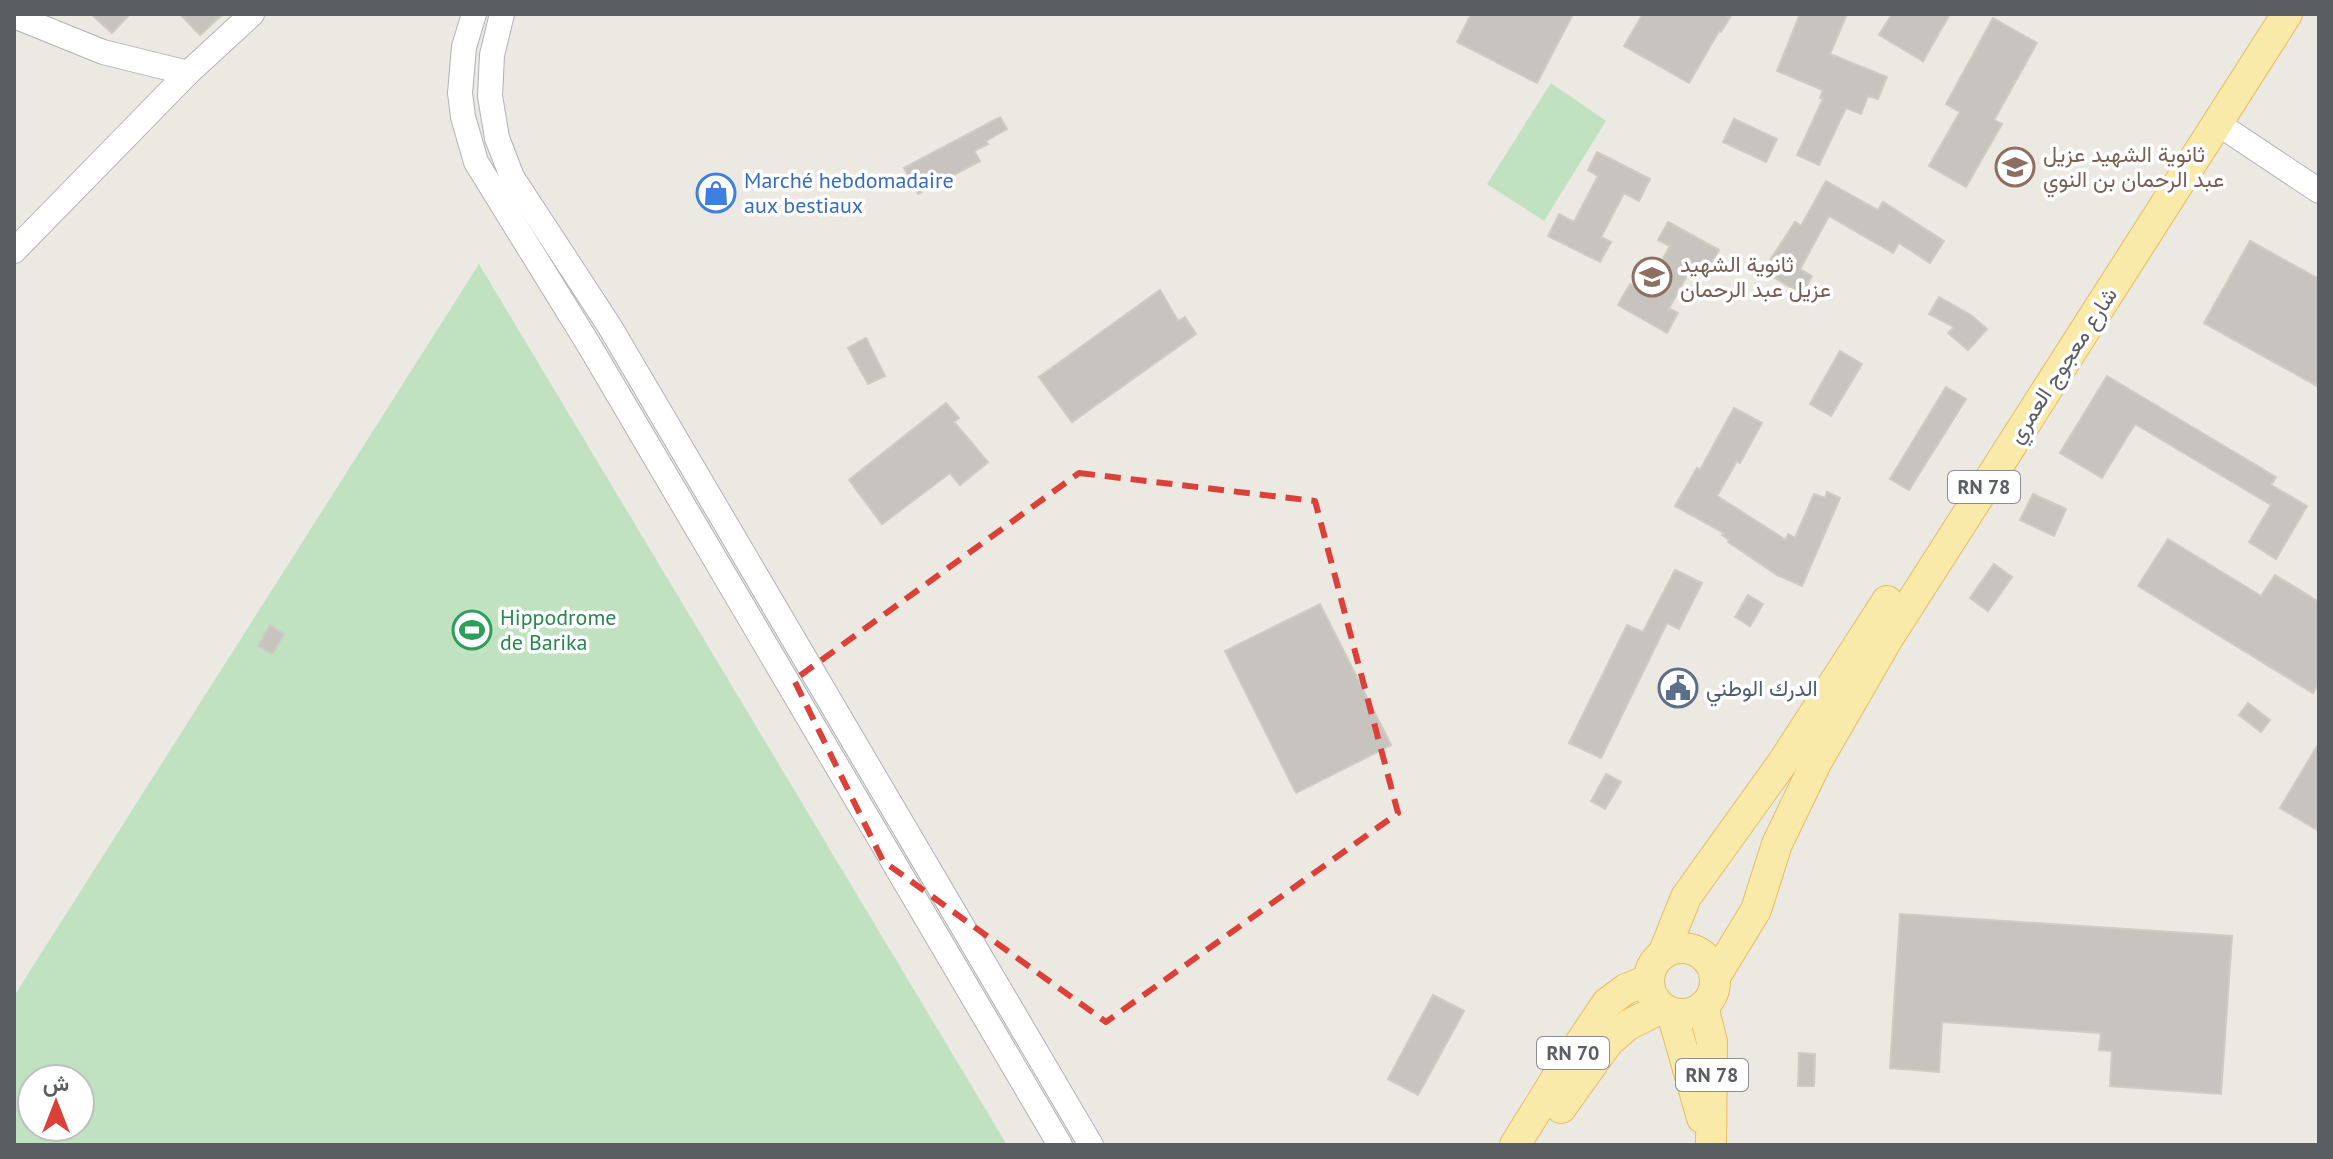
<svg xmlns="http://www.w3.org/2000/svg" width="2333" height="1159" font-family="'PT Sans',Vazirmatn,sans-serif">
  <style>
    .green { fill: #c1e2c0; fill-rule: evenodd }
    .building { fill: #c7c4bf; stroke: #d0cbc1; stroke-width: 2 }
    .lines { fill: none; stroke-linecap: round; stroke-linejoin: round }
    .minor-casing { stroke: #afb3b6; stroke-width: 26 }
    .major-casing { stroke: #e6bd61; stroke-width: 32 }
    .minor { stroke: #fff; stroke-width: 24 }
    .major { stroke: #f9eaaa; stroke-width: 30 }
    .marked { fill: none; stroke: #db4138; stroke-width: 6; stroke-dasharray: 16 10; stroke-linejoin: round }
    .labels { text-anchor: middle; stroke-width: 7; stroke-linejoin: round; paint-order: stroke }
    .shield { fill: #fff; stroke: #8c8e91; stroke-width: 2 }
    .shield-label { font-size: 20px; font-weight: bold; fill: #5a5e62 }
    .education-label { font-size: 22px; fill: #785e54; stroke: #fff; text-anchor: start }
    .shop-label { font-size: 22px; fill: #366cbe; stroke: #fff; text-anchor: start }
    .street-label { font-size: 22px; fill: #5a5e62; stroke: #fff }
    .leisure-label { font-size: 22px; fill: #27864d; stroke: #fff; text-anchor: start }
    .service-label { font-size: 22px; fill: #4e5e75; stroke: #fff; text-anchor: start }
  </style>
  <rect width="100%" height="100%" fill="#ece9e2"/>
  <!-- green -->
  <g class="green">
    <polygon points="1551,83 1606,121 1544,221 1487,184"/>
    <path d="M479 264 1007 1145H14V996ZM32 1079H80V1127H32Z"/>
  </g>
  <!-- building -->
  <g class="building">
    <polygon points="91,14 130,14 112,33"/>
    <polygon points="180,14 223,14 200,35"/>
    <polygon points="1471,14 1573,14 1537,83 1457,42"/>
    <polygon points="1643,14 1732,14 1721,32 1719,31 1689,83 1624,46"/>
    <polygon points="1800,14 1847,14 1830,54 1887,77 1878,99 1868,96 1861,114 1846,108 1819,165 1797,155 1823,99 1820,98 1823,90 1777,71"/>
    <polygon points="1892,14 1950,14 1923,61 1879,35"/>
    <polygon points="1993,18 2037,43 1994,120 2002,124 1966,187 1929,166 1960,112 1946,104"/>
    <polygon points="1000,117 1007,129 986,141 988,144 974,151 980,161 918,194 904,168"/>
    <polygon points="1734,119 1777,139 1766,162 1723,142"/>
    <polygon points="1597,152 1650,179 1639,201 1624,193 1601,237 1611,242 1600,262 1548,236 1559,214 1574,222 1598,176 1588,170"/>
    <polygon points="1826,181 1878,210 1883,202 1944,241 1930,263 1899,243 1893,253 1829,216 1800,269 1812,276 1802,294 1763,271 1795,222 1801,226"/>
    <polygon points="1668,222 1719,250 1707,271 1694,263 1669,308 1678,313 1667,333 1618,305 1630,284 1643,291 1656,271 1670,246 1658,240"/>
    <polygon points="2250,241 2319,279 2319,387 2204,323"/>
    <polygon points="1160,290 1178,321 1185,317 1196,334 1072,422 1039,377"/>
    <polygon points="1939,297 1971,315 1987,329 1968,350 1948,333 1954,327 1929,314"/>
    <polygon points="866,338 885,376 868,384 848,348"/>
    <polygon points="1840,351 1862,364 1831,416 1810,404"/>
    <polygon points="2107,376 2276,477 2271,485 2307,506 2276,559 2249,542 2271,505 2135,424 2102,478 2060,453"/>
    <polygon points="1946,387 1966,399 1909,490 1890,479"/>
    <polygon points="946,403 959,418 954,422 988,462 960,485 950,473 882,524 849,480"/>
    <polygon points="1734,408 1762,423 1740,463 1737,461 1717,496 1786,540 1788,534 1795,538 1814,494 1825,498 1827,492 1840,498 1802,586 1777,575 1728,542 1729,540 1722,535 1724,533 1675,506 1697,468 1700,470"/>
    <polygon points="2033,494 2066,509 2054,536 2020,520"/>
    <polygon points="2168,539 2261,596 2275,575 2319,602 2319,683 2313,693 2138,586"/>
    <polygon points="1994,564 2012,577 1988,611 1970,598"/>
    <polygon points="1675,570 1702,583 1679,629 1667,623 1601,758 1569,743 1627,625 1643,632"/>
    <polygon points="1748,595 1763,604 1750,626 1735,617"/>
    <polygon points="1320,604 1391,745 1296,793 1225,651"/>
    <polygon points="270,625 284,634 272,654 258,646"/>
    <polygon points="2248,703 2270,720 2261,732 2239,715"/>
    <polygon points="2319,743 2319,831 2280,808"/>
    <polygon points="1606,774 1621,782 1605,809 1591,801"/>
    <polygon points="1900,914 2232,936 2221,1094 2110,1086 2112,1051 2099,1050 2101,1033 1942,1022 1939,1072 1890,1068"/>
    <polygon points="1433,995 1464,1011 1418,1095 1388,1079"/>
    <polygon points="1799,1053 1815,1054 1814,1086 1798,1086"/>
  </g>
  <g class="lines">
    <defs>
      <g id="minor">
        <polyline points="474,14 464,47 460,93 463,117 476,162 589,345 1060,1145"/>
        <polyline points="502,14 492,55 490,96 497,138 512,177 610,327 1091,1145"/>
        <polyline points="14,16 103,52 188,73"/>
        <polyline points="2217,123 2319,191"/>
        <polyline points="14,251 188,73 252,14"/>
      </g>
      <g id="major">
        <circle cx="1682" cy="981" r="33"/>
        <polyline points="1663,954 1686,897 1783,762 1887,601"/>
        <polyline points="1715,977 1756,910 1777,844 1816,763 1887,640 2287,14"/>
        <polyline points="1703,1006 1712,1042 1711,1145"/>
        <polyline points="1672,1013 1702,1118"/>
        <polyline points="1561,1108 1609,1041 1628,1025 1662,1008"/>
        <polyline points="1515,1145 1556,1079 1607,1003 1626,989 1648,980"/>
      </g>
    </defs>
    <!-- minor casing -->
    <use href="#minor" class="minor-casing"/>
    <!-- major casing -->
    <use href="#major" class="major-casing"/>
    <!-- minor -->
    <use href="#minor" class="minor"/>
    <!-- major -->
    <use href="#major" class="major"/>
  </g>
  <!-- marked area -->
  <path class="marked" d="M1079 473 1315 501 1398 813 1106 1022 883 861 794 680Z"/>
  <!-- icons -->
  <defs>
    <symbol id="school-ring" viewBox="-11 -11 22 22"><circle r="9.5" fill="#fff" stroke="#8d6e63" stroke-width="1.5"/><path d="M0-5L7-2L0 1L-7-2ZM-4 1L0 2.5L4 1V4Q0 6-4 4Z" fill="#8d6e63"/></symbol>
    <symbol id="shop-ring" viewBox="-11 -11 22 22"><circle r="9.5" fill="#fff" stroke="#3f7fe0" stroke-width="1.5"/><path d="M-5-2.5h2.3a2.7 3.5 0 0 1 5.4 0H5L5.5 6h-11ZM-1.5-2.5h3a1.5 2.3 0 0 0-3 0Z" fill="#3f7fe0"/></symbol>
    <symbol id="stadium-ring" viewBox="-11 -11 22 22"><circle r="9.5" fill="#fff" stroke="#2e9e5b" stroke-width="1.5"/><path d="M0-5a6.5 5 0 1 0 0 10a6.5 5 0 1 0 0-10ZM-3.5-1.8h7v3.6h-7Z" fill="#2e9e5b"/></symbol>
    <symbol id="civic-ring" viewBox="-11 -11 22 22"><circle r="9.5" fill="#fff" stroke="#5c6f8a" stroke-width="1.5"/><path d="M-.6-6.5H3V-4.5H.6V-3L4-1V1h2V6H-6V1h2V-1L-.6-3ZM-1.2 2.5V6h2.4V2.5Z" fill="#5c6f8a"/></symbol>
  </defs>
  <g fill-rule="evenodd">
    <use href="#school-ring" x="1993" y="145" width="44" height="44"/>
    <use href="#shop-ring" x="694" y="171" width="44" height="44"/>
    <use href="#school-ring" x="1630" y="255" width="44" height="44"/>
    <use href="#stadium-ring" x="450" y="608" width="44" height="44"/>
    <use href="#civic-ring" x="1656" y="666" width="44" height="44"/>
  </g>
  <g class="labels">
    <!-- shield labels -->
    <g class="shield">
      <rect x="1948" y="471" width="72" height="32" rx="6"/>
      <rect x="1537" y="1037" width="72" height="32" rx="6"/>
      <rect x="1676" y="1059" width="72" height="32" rx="6"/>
    </g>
    <g class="shield-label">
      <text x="1984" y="494">RN 78</text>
      <text x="1573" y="1060">RN 70</text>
      <text x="1712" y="1082">RN 78</text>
    </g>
    <!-- education labels -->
    <g class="education-label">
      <text x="2043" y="162">ثانوية الشهيد عزيل<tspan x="2043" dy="25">عبد الرحمان بن النوي</tspan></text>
      <text x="1680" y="272">ثانوية الشهيد<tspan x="1680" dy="25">عزيل عبد الرحمان</tspan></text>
    </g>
    <!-- shop labels -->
    <g class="shop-label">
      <text x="744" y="188">Marché hebdomadaire<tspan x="744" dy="25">aux bestiaux</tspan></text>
    </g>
    <!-- street labels -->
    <g class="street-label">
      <text transform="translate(2062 365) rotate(-57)" y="8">شارع معجوج العمري</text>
    </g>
    <!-- leisure labels -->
    <g class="leisure-label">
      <text x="500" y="625">Hippodrome<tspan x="500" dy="25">de Barika</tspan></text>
    </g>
    <!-- service labels -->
    <g class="service-label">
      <text x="1706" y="696">الدرك الوطني</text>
    </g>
  </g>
  <!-- border -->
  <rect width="2333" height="1159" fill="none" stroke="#5a5e62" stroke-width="32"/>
  <!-- north arrow -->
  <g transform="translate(56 1103)"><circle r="38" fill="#ffffff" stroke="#bdbfc0" stroke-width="2"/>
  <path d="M0-6L14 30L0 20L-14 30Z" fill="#db4138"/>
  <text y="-12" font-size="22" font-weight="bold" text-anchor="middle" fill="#5a5e62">ش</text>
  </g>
</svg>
